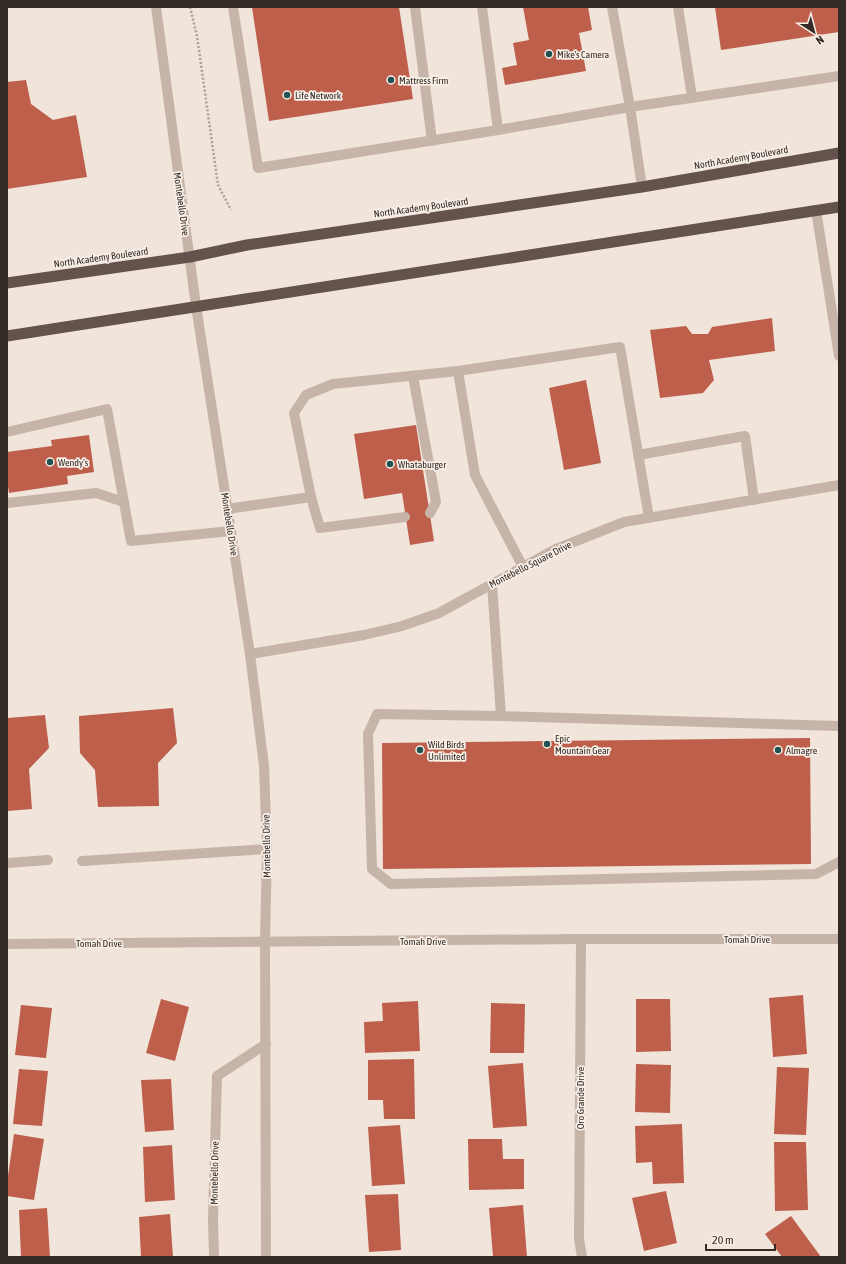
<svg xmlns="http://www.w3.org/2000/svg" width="846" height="1264" font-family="'Asap Condensed',sans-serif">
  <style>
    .building { fill: #bd5f4b }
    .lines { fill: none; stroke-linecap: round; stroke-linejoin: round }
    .path { stroke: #b29e92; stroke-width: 2.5; stroke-dasharray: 2 2; stroke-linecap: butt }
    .service { stroke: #c7b4a8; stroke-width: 10 }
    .minor { stroke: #c7b4a8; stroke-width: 10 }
    .tertiary { stroke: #c7b4a8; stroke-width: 10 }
    .trunk { stroke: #64524c; stroke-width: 11 }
    .poi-dot { fill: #205252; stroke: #f8efe7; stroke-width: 1.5 }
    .labels { text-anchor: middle; stroke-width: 3.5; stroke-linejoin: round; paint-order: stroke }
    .poi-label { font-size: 10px; fill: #342b27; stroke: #f8efe7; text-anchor: start }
    .street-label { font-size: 10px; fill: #342b27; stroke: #f8efe7 }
  </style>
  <rect width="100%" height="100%" fill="#f0e4db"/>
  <!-- building -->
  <g class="building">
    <polygon points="252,7 399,7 413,99 269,121"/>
    <polygon points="523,7 588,7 592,30 579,33 586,71 505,85 502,68 517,65 513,43 529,40"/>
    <polygon points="715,7 839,7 839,32 721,50"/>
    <polygon points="26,80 31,104 53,120 76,115 87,177 7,189 7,82"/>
    <polygon points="772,318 775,351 709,360 714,380 703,393 660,398 650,330 686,326 692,334 708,334 712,327"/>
    <polygon points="586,380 601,463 564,470 549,388"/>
    <polygon points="416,425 434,541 410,545 402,493 364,499 354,434"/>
    <polygon points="89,435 94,472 67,476 68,484 9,493 7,480 7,452 52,446 51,440"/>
    <polygon points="173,708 177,743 158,763 159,806 98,807 95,770 80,753 79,716"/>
    <polygon points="45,715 49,748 29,769 32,809 7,811 7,718"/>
    <polygon points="810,738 811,864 383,869 382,743"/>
    <polygon points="803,995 807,1054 773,1057 769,998"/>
    <polygon points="161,999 189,1007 175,1061 146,1053"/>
    <polygon points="636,999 670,999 671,1051 636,1052"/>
    <polygon points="418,1001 420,1051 365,1053 364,1022 383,1021 382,1003"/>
    <polygon points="491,1003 525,1004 524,1053 490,1053"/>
    <polygon points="21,1005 52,1008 46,1058 15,1055"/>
    <polygon points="414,1059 415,1119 384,1119 383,1100 368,1100 368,1060"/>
    <polygon points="523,1063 527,1126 493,1128 488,1066"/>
    <polygon points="636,1064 671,1065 670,1113 635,1112"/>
    <polygon points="777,1067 809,1068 806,1135 774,1134"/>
    <polygon points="19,1069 48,1071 42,1126 13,1124"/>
    <polygon points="171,1079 174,1130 145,1132 141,1080"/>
    <polygon points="682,1124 684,1183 653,1184 652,1162 636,1163 635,1126"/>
    <polygon points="400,1125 405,1184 372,1186 368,1127"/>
    <polygon points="14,1134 44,1139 34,1200 7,1196 7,1183"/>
    <polygon points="468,1139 502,1139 503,1159 524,1159 524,1189 469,1190"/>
    <polygon points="774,1142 806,1142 808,1210 775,1211"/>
    <polygon points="172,1145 175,1200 145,1202 143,1147"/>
    <polygon points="666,1191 677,1243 644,1251 632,1198"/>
    <polygon points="398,1194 401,1250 369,1252 365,1195"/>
    <polygon points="523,1205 527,1257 493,1257 489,1208"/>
    <polygon points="47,1208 50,1257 21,1257 19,1210"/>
    <polygon points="170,1214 173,1257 141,1257 139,1217"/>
    <polygon points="791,1216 821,1257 782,1257 765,1234"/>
  </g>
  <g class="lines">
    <!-- path -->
    <polyline class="path" points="190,7 197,36 218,185 231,210"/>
    <!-- service -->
    <g class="service">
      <polyline points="233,7 258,168 498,130 630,107 839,76"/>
      <polyline points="415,7 432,141"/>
      <polyline points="482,7 498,130"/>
      <polyline points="612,7 630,107 642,187"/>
      <polyline points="678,7 692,97"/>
      <polyline points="458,371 620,347 649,518"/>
      <polyline points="413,376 436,502 430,513"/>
      <polyline points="7,432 107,409 131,541 231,531"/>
      <polyline points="638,455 745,436 754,500"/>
      <polyline points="311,497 320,528 405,517"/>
      <polyline points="7,503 96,493 124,502"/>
      <polyline points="227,509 311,497 294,413 306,395 333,384 458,371 475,475 523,567"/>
      <polyline points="492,584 501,716 839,726"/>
      <polyline points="501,716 377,714 368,734 372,869 391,884 816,874 839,862"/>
      <polyline points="82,861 267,849"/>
      <polyline points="7,863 48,860"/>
    </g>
    <!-- minor -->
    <g class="minor">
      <polyline points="816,210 839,356"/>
      <polyline points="250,654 364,635 402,626 439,613 556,549 624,522 839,485"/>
      <polyline points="581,939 579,1239 582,1257"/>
      <polyline points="7,944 581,939 839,939"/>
      <polyline points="214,1257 213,1220 217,1076 266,1044"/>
    </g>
    <!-- tertiary -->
    <polyline class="tertiary" points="156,7 196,306 250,654 264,766 267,849 265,942 266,1257"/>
    <!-- trunk -->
    <g class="trunk">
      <polyline points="7,283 190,257 247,245 642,187 839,153"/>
      <polyline points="7,336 839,207"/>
    </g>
  </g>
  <!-- markers -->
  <g class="poi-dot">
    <circle cx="549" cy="54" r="4"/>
    <circle cx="391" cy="80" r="4"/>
    <circle cx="287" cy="95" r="4"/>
    <circle cx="50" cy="462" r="4"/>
    <circle cx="390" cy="464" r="4"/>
    <circle cx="547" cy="744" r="4"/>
    <circle cx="420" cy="750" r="4"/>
    <circle cx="778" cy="750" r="4"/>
  </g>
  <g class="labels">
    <!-- poi labels -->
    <g class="poi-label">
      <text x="557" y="58">Mike's Camera</text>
      <text x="399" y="84">Mattress Firm</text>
      <text x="295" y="99">Life Network</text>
      <text x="58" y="466">Wendy's</text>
      <text x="398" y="468">Whataburger</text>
      <text x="555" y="742">Epic<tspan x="555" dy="12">Mountain Gear</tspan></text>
      <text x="428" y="748">Wild Birds<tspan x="428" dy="12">Unlimited</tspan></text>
      <text x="786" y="754">Almagre</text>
    </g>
    <!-- street labels -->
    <g class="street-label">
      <text transform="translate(741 157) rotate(-10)" y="4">North Academy Boulevard</text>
      <text transform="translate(182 204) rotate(82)" y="4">Montebello Drive</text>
      <text transform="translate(421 207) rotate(-8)" y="4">North Academy Boulevard</text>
      <text transform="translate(101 257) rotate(-8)" y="4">North Academy Boulevard</text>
      <text transform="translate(230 524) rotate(81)" y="4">Montebello Drive</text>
      <text transform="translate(530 564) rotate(-27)" y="4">Montebello Square Drive</text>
      <text transform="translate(266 846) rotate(-91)" y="4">Montebello Drive</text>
      <text x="747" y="943">Tomah Drive</text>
      <text x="423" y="945">Tomah Drive</text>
      <text x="99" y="947">Tomah Drive</text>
      <text transform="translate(580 1098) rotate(-90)" y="4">Oro Grande Drive</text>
      <text transform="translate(214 1173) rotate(-89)" y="4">Montebello Drive</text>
    </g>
  </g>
  <!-- border -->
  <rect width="846" height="1264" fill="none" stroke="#342b27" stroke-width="16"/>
  <!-- north arrow -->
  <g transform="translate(814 32) rotate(144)" stroke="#f8efe7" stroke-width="3" paint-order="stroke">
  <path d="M0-3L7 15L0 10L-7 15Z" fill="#342b27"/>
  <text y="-6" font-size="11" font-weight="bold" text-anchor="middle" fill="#342b27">N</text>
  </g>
  <!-- scale -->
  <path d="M706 1244v6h69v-6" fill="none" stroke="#342b27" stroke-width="2"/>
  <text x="712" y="1244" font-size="12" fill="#342b27" stroke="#f8efe7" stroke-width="3" paint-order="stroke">20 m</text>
</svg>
